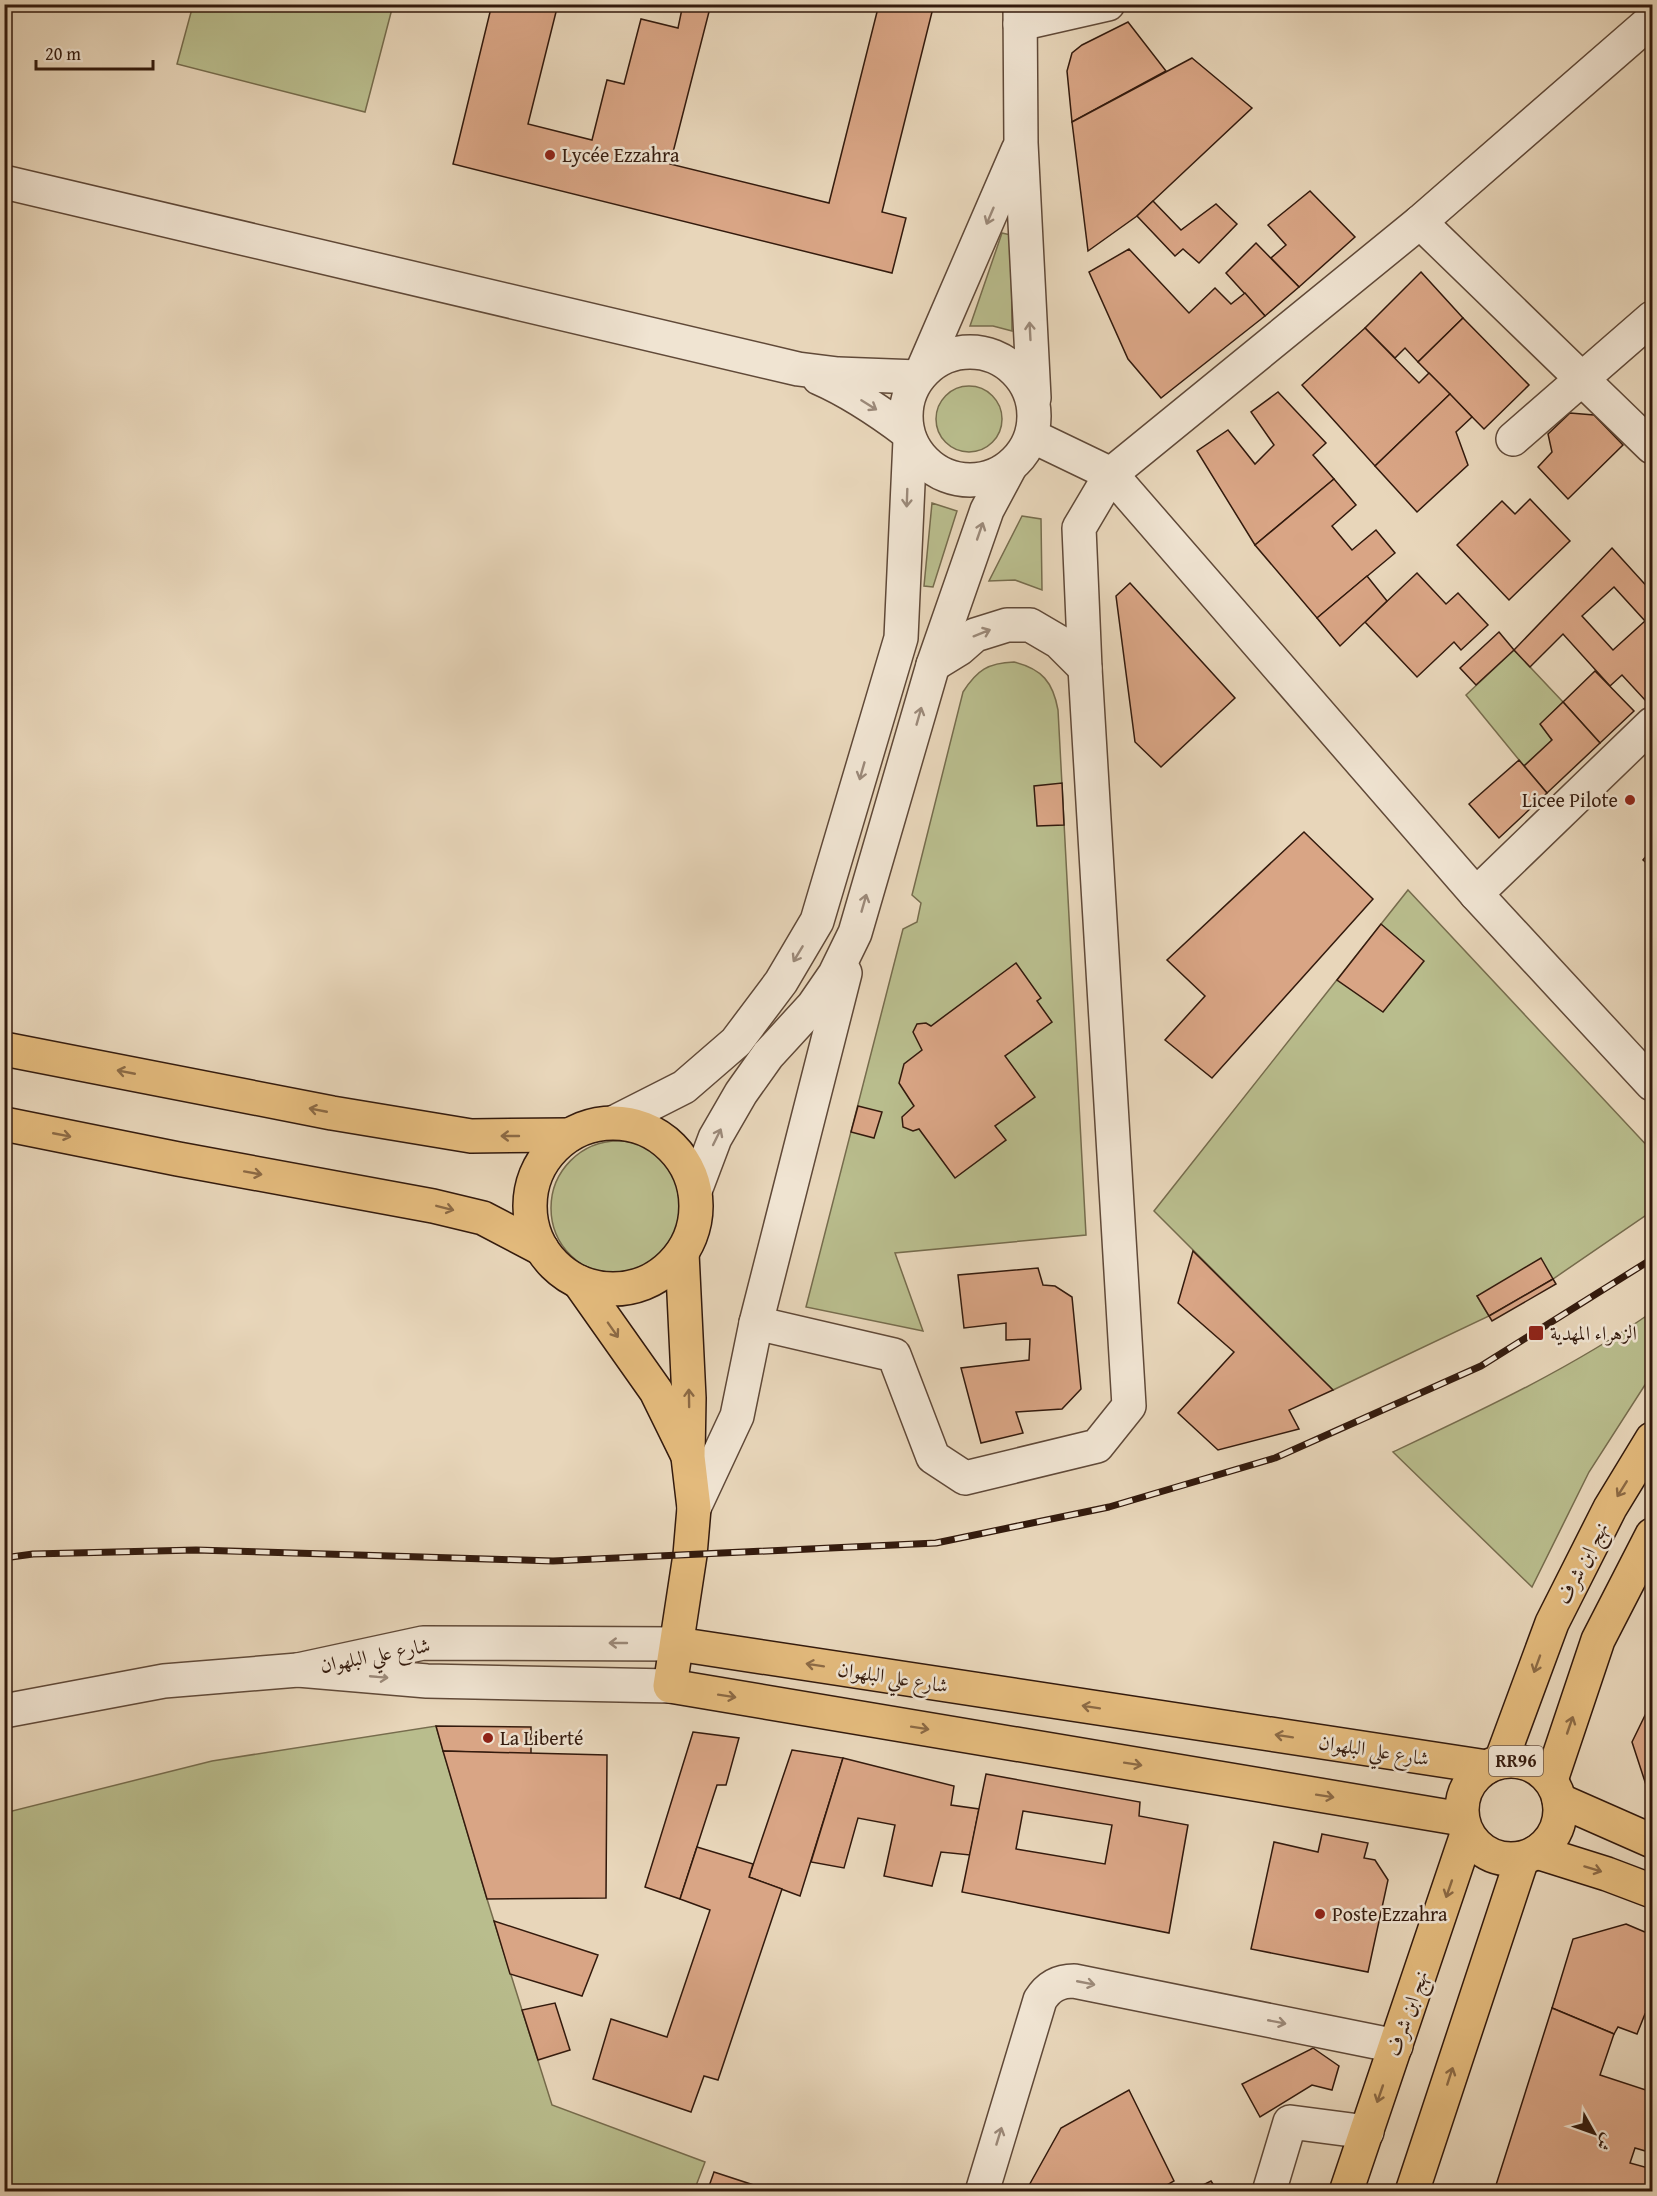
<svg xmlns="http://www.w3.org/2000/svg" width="1657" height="2196" font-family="'Gentium Book Plus',Amiri,serif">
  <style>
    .green { fill: #b9bd8d; stroke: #766c4d; stroke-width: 1.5 }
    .building { fill: #d9a585; stroke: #331a0d; stroke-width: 1.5; fill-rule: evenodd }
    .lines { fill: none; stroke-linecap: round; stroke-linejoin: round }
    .minor-casing { stroke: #604938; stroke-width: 36 }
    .major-casing { stroke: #331a0d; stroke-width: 36 }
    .minor { stroke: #f0e4d2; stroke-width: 33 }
    .major { stroke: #e4bb7d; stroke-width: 33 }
    .rail-casing { stroke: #331a0d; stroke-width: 7 }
    .rail { stroke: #f0e4d2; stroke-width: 4.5; stroke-dasharray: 14; stroke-linecap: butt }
    .oneway { stroke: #9b8979 }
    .oneway2 { stroke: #8c6a45 }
    .poi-dot { fill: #8f2418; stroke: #f0e4d2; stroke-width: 2 }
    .labels { text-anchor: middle; stroke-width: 5; stroke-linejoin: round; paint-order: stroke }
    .shield { fill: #f0e4d2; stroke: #6c5748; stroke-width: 1.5 }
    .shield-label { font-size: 18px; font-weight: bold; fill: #331a0d }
    .poi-label { font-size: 20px; fill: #331a0d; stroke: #f0e4d2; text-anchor: start }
    .street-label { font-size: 20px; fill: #331a0d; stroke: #f0e4d2 }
  </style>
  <rect width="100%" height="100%" fill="#e8d6ba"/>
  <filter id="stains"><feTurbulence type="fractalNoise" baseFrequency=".00333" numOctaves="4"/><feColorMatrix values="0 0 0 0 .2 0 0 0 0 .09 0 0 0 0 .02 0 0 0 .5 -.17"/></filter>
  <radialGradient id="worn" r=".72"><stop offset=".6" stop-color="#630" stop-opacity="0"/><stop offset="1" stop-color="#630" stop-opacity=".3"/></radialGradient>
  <!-- green -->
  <g class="green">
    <polygon points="193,5 393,5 365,112 177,64"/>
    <polygon points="1002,233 1011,235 1012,331 993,326 970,326"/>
    <circle cx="969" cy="419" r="33"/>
    <polygon points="932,503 957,511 933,587 924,586"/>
    <polygon points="1022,516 1041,519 1042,590 1015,580 989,581"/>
    <polygon points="1514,650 1563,702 1541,724 1552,740 1524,766 1466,695"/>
    <path d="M1014 662C1042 669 1053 682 1058 710L1086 1235 895 1253 923 1331 806 1307 903 929 917 922 921 903 912 895 963 692C977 670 988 663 1014 662Z"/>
    <polygon points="1408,890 1652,1151 1652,1211 1553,1279 1477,1296 1489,1316 1333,1390 1154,1211"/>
    <circle cx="618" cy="1208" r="67"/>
    <path d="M1652 1312V1374L1589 1472 1532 1587 1393 1452C1482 1410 1572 1368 1652 1312Z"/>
    <polygon points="436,1726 487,1899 552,2105 705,2162 694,2191 391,2192 383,2187 372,2192 5,2191 4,1813 212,1761"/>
  </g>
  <!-- building -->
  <g class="building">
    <polygon points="492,4 558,4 528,124 592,140 607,80 624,84 641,19 678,28 683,4 711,4 670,164 829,203 879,4 934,4 882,212 906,218 892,273 453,164"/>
    <polygon points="1128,22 1166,71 1072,122 1067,71 1072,53 1082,45"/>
    <polygon points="1192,58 1252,108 1137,216 1088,251 1072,122"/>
    <polygon points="1310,191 1355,237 1299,287 1271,258 1286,245 1268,225"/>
    <polygon points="1153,201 1181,230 1216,204 1237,224 1199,263 1183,249 1175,256 1137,216"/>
    <polygon points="1256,243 1299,287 1265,316 1226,273"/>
    <polygon points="1129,249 1189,313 1215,288 1231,304 1245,293 1265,316 1161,398 1128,359 1089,272"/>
    <polygon points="1421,272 1463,318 1418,362 1405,348 1395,358 1365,328"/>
    <polygon points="1463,318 1529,385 1484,429 1418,362"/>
    <polygon points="1365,328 1419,383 1429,373 1450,394 1375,466 1302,385"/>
    <polygon points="1278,392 1326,443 1313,455 1334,479 1255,545 1197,451 1228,430 1255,464 1274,445 1251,412"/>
    <polygon points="1450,394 1472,417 1456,432 1468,465 1417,512 1375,466"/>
    <polygon points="1570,413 1594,415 1623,445 1568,499 1538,467 1552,452 1548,434"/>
    <polygon points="1334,479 1356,505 1332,526 1352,550 1376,530 1395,553 1317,618 1255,545"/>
    <polygon points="1530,499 1570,541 1509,600 1457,545 1502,501 1515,514"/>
    <path d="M1612 548 1652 592V651L1650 654 1652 657V693L1645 700 1622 675 1610 686 1563 634 1530 667 1514 650ZM1614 587 1645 621 1613 650 1582 616Z"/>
    <polygon points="1417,573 1446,604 1458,593 1488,625 1461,650 1454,642 1417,677 1365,622"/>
    <polygon points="1367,576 1387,601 1340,646 1317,618"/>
    <polygon points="1130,583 1235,698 1161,767 1135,742 1116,596"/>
    <polygon points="1499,632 1514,650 1476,685 1460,668"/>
    <polygon points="1595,671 1634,711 1600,743 1563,702"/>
    <polygon points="1563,702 1600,743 1547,793 1524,766 1552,740 1540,724"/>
    <polygon points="1519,760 1547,793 1499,838 1469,804"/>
    <polygon points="1062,783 1064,825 1037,826 1034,786"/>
    <polygon points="1304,832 1373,899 1212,1078 1165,1040 1205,996 1167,960"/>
    <polygon points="1652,849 1652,868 1643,860"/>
    <polygon points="1381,924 1424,961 1383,1012 1337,980"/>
    <polygon points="1016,963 1041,998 1037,1001 1052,1022 1005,1056 1035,1097 995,1126 1006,1140 955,1178 919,1129 913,1131 903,1127 902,1117 914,1106 899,1083 904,1064 922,1050 913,1032 917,1024 926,1023 931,1026"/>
    <polygon points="858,1106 882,1112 874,1138 851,1132"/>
    <polygon points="1193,1251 1333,1390 1289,1410 1299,1429 1218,1450 1178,1413 1234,1352 1178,1303"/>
    <polygon points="1541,1258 1553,1279 1489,1316 1477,1296"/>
    <polygon points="1038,1268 1043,1285 1055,1286 1072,1297 1081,1389 1062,1409 1016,1412 1023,1433 981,1443 961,1368 1029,1360 1030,1339 1006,1340 1006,1323 964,1328 958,1275"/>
    <polygon points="1553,1279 1556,1284 1492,1321 1489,1316"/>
    <polygon points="1652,1701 1652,1796 1649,1794 1632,1742"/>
    <polygon points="436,1726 531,1727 531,1754 443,1751"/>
    <polygon points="693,1732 739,1738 726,1785 717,1785 680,1899 645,1887"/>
    <polygon points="792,1750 843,1758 800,1896 749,1877"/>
    <polygon points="443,1751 607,1755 606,1898 487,1899"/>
    <polygon points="843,1758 954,1786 951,1805 979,1809 970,1855 941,1852 932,1886 884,1876 895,1825 858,1818 844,1868 811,1862"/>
    <path d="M986 1774 1140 1802 1139 1816 1188 1825 1169 1933 962 1892ZM1023 1811 1112 1825 1105 1864 1016 1849Z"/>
    <polygon points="1322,1834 1368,1843 1364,1858 1375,1860 1388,1880 1368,1972 1251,1949 1274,1842 1318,1852"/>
    <polygon points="697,1847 753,1864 749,1877 782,1889 718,2080 704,2076 691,2112 593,2079 611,2019 667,2037 710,1910 680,1899"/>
    <polygon points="494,1921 598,1955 582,1996 510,1974"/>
    <polygon points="1626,1924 1652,1935 1652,2017 1645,2014 1637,2034 1618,2027 1614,2034 1552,2008 1573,1939"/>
    <polygon points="555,2003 570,2050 538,2060 522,2010"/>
    <polygon points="1552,2008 1614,2034 1600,2075 1652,2092 1652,2153 1635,2148 1630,2163 1652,2169 1652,2178 1648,2192 1515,2192 1496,2185"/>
    <polygon points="1313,2048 1339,2066 1332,2090 1312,2085 1260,2117 1242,2084"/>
    <polygon points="1129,2090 1174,2181 1155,2192 1028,2192 1027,2189 1061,2128"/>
    <polygon points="714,2172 775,2192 707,2192"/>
    <polygon points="1211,2181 1218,2192 1189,2192"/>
  </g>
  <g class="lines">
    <defs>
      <g id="minor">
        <polyline points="1020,4 1021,143 1034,398"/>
        <polyline points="1020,24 1108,4"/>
        <polyline points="4,182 798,369 838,374 918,377"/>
        <polyline points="1420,222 1652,447"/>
        <circle cx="970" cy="416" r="64"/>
        <polyline points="921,374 1018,150"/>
        <path d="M819 378C851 392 879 411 907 432"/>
        <polyline points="1032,436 1111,474 1476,894 1652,1084"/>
        <polyline points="1513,439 1652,318"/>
        <polyline points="933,665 959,649 975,635 1007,625 1030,625 1059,642 1085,668"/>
        <polyline points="1476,894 1652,724"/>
        <polyline points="615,1122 684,1087 736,1042 781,982 817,921 901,638 910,440"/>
        <polyline points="695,1191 715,1138 741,1093 768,1055 813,1006 835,974 855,933 933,665 987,510 1010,467"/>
        <polyline points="756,1323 894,1355 933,1457 965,1478 1097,1446 1129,1406 1085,668 1079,528 1111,474 1420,222 1652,20"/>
        <polyline points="694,1508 737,1416 756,1323 845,973"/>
        <polyline points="670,1686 427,1681 298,1670 423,1643 677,1644"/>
        <polyline points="4,1711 164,1681 298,1670"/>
        <path d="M982 2192 1040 2000C1048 1987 1058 1981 1074 1981L1396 2046"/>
        <polyline points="1269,2192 1290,2122 1367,2132"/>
      </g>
      <g id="major">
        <polyline points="4,1049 332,1113 471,1136 569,1135"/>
        <circle cx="613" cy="1206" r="83"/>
        <polyline points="4,1124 178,1159 433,1206 483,1218 542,1249"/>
        <polyline points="682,1253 689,1398 688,1457 694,1508 690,1555 670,1686 1462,1819"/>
        <polyline points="579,1282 656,1391 686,1452"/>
        <polyline points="677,1644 1487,1767"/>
        <circle cx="1511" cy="1810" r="49"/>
        <polyline points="1501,1761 1552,1623 1610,1508 1652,1439"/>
        <polyline points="1551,1780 1598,1640 1652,1535"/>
        <polyline points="1559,1800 1652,1841"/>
        <polyline points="1537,1852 1607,1874 1652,1891"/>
        <polyline points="1346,2192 1467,1834"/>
        <polyline points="1412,2192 1522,1859"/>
      </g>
    </defs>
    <!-- minor casing -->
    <use href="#minor" class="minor-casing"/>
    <!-- major casing -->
    <use href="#major" class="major-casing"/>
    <!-- minor -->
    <use href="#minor" class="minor"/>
    <!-- major -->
    <use href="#major" class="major"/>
    <defs>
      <polyline id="rail" points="4,1558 33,1554 196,1550 553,1561 936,1543 1109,1507 1275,1458 1481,1366 1652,1259"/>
    </defs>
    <!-- rail casing -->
    <use href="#rail" class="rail-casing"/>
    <!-- rail -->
    <use href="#rail" class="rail"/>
  </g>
  <!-- one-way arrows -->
  <defs><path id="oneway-shaft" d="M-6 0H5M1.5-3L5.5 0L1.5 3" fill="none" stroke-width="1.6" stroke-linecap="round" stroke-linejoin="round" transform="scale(1.5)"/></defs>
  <g class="oneway">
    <use href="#oneway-shaft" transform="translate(990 216) rotate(113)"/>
    <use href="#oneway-shaft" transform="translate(1030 331) rotate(-93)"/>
    <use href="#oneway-shaft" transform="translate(869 405) rotate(32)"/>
    <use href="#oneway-shaft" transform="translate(907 498) rotate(92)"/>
    <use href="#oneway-shaft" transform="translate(980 531) rotate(-71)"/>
    <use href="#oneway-shaft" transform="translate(982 633) rotate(-22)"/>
    <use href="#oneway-shaft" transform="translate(919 716) rotate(-74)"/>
    <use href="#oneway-shaft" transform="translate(862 771) rotate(106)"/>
    <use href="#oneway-shaft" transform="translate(864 903) rotate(-74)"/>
    <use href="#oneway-shaft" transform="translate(798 954) rotate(121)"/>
    <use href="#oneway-shaft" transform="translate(717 1137) rotate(-64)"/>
    <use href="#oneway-shaft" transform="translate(618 1643) rotate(-180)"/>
    <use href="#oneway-shaft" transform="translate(379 1677) rotate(5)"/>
    <use href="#oneway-shaft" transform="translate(1086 1983) rotate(11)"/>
    <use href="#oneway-shaft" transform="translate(1277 2022) rotate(11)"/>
    <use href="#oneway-shaft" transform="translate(999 2136) rotate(-73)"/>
  </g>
  <g class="oneway2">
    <use href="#oneway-shaft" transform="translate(126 1072) rotate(-169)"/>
    <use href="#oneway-shaft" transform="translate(318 1110) rotate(-169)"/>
    <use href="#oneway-shaft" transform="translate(62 1135) rotate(11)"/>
    <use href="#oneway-shaft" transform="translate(510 1136) rotate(180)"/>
    <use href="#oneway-shaft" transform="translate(253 1173) rotate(10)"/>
    <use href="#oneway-shaft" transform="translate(445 1208) rotate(14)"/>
    <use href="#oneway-shaft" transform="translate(613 1330) rotate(55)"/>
    <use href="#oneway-shaft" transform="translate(689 1398) rotate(-91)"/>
    <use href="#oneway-shaft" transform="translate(1622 1489) rotate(122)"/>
    <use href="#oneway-shaft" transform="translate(1537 1664) rotate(110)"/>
    <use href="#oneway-shaft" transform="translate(815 1665) rotate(-171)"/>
    <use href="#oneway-shaft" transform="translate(727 1696) rotate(9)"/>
    <use href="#oneway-shaft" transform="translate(1091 1707) rotate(-171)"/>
    <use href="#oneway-shaft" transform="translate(1570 1725) rotate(-71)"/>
    <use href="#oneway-shaft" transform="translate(920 1728) rotate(9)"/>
    <use href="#oneway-shaft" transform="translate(1284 1736) rotate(-171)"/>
    <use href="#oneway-shaft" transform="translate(1133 1764) rotate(9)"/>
    <use href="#oneway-shaft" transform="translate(1325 1796) rotate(9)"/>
    <use href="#oneway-shaft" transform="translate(1593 1869) rotate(17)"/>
    <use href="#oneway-shaft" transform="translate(1449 1889) rotate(109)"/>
    <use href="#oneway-shaft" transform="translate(1450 2076) rotate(-72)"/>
    <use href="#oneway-shaft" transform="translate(1380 2094) rotate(109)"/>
  </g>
  <!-- markers -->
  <g class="poi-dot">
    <circle cx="550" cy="155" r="6"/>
    <circle cx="1630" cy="800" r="6"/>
    <rect x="1528" y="1325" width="16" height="16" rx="3"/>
    <circle cx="488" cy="1738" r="6"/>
    <circle cx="1320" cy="1914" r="6"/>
  </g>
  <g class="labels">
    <!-- shield labels -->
    <rect class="shield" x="1489" y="1746" width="54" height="30" rx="4.5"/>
    <g class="shield-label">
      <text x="1516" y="1767">RR96</text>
    </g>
    <!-- poi labels -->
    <g class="poi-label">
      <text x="562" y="162">Lycée Ezzahra</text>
      <text x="1618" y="807" text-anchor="end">Licee Pilote</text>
      <text x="1550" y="1340">الزهراء المهدية</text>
      <text x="500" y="1745">La Liberté</text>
      <text x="1332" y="1921">Poste Ezzahra</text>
    </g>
    <!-- street labels -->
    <g class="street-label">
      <text transform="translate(1582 1563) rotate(-63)" y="7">نهج ابن شرف</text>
      <text transform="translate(375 1655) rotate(-11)" y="7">شارع علي البلهوان</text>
      <text transform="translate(893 1677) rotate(9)" y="7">شارع علي البلهوان</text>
      <text transform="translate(1374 1750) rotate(9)" y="7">شارع علي البلهوان</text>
      <text transform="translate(1407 2013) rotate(-71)" y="7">نهج ابن شرف</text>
    </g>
  </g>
  <!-- margin -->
  <rect width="1657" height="2196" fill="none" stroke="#e8d6ba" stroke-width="24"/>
  <rect x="6" y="6" width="1645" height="2184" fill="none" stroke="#331a0d" stroke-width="3"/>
  <rect x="12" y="12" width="1633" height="2172" fill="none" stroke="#331a0d" stroke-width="1.5"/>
  <!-- north arrow -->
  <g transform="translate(1594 2133) rotate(130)" stroke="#f0e4d2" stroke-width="4.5" paint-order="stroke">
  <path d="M0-4.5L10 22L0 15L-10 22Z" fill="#331a0d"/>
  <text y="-9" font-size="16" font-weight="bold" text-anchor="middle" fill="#331a0d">ش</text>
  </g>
  <!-- scale -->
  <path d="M36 60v9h117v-9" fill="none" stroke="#331a0d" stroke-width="3"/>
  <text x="45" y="60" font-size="18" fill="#331a0d" stroke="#f0e4d2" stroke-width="4.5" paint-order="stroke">20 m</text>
  <rect width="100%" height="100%" filter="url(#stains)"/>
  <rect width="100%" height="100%" fill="url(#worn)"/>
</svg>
